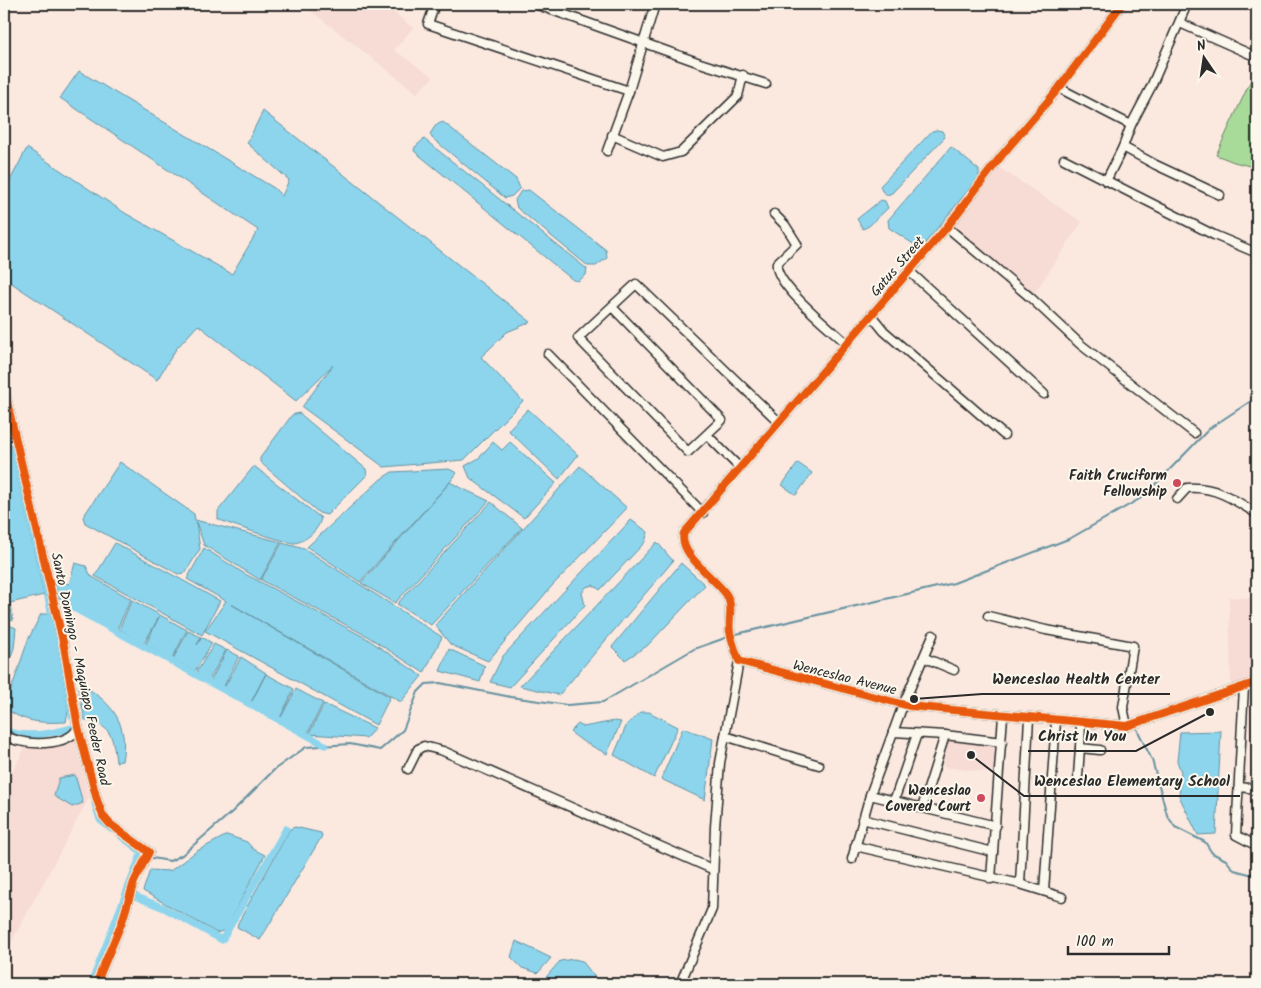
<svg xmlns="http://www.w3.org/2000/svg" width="1261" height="988" font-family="Kalam,sans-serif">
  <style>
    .built { fill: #f7dbd5 }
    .green { fill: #a8da9a; stroke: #6a8262 }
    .water { fill: #8cd5ed; stroke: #65919f }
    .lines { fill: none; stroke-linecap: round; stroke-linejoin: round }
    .stream { stroke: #65919f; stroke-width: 2 }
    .canal { stroke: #8cd5ed; stroke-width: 7 }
    .minor-casing { stroke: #2b2b2b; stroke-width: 11 }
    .minor { stroke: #fbf7ec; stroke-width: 8 }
    .cycleway-casing { stroke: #fbf7ec; stroke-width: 11 }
    .cycleway { stroke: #e8590c; stroke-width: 8 }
    .poi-dot { fill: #d1495b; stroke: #fbf7ec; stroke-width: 2 }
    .labels { text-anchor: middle; stroke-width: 4; stroke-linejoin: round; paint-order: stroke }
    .street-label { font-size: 14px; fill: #2b2b2b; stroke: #fbf7ec }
    .poi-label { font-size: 14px; font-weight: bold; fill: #2b2b2b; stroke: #fbf7ec; text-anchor: end }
    .leader { fill: none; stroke: #2b2b2b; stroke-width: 2 }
    .callout-dot { fill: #2b2b2b; stroke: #fbf7ec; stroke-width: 2 }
    .callout-label { font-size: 15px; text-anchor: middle; font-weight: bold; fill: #2b2b2b; stroke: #fbf7ec; stroke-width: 4; stroke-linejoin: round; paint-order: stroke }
  </style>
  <rect width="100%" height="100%" fill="#fbe9e0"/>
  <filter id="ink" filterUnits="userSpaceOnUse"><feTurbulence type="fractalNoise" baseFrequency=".02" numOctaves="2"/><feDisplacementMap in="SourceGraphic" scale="10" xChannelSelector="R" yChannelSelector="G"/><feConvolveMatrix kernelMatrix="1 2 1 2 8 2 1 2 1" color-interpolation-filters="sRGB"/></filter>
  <g filter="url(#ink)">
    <!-- built -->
    <g class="built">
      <polygon points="302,4 383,4 413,28 394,50 433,77 417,93"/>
      <polygon points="998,167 1082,222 1033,295 955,230 955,222"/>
      <polygon points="1229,597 1257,599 1257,680 1231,688"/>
      <polygon points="947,737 1000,743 996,773 943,767"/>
      <polygon points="57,739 75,740 89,798 4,956 4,789 27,743"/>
    </g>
    <!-- green -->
    <polygon class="green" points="1257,67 1257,168 1234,162 1216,155"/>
    <!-- water -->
    <g class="water">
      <polygon points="79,71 274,188 282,196 289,180 247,143 263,111 531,322 507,332 481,357 523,401 464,460 384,467 302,407 333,365 296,401 198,325 176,349 157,380 4,278 4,192 27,148 125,213 232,274 258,230 60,98"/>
      <polygon points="443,122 516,179 520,188 512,196 505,198 432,138 430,134 436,125"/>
      <polygon points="937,130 942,131 945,137 892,193 887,195 882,191 880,186 932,131"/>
      <polygon points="424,139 587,269 586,275 578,281 573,280 414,151 415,147"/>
      <polygon points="951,147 979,170 979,177 925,243 915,245 889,228 888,220"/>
      <polygon points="529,190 606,250 607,258 596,266 588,266 517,208 515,200 521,191"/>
      <polygon points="881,200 885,201 888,208 869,226 863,229 857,219"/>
      <polygon points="528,409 578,455 559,479 508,430"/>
      <polygon points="299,413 366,469 367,475 327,515 319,513 260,462 260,458 292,415"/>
      <polygon points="493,442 502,450 510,442 556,483 524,518 470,478 465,466 479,458"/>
      <polygon points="10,444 44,595 10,603 13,621 4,617 4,458"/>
      <polygon points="120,462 194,514 195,520 281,542 260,580 204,545 196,522 200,549 185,573 178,574 85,523 83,517"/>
      <polygon points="798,463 812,473 796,495 782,485"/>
      <path d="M254 466 321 518C319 530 306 541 295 543 290 544 224 523 218 519V511Z"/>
      <polygon points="580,466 627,508 551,587 488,661 451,645 435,625"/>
      <path d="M449 469 457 473 450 482C462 489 475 494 489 501L395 603 361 583 450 482 360 582 307 547 381 479 392 472Z"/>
      <polygon points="491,502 522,528 431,625 397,604"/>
      <polygon points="631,520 648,532 645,542 600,590 593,585 586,587 582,593 585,605 510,687 490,682 503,656"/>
      <polygon points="657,542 673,561 559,695 520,686"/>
      <polygon points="115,543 220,601 202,635 95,576"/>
      <polygon points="282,543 305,549 442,637 424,673 367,636 261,580"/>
      <polygon points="204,548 245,574 366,638 422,676 401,702 231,604 390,697 376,725 205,631 226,601 187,579"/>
      <polygon points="75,563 86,566 91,576 131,599 117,629 58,597 53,578 69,584"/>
      <polygon points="681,563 705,585 647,646 625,660 612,647"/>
      <polygon points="132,600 160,615 144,644 119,629"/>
      <path d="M41 614H51L68 711 66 722C41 723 25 723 5 708L28 640Z"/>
      <polygon points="160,615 187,630 172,659 146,644"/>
      <polygon points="4,623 16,628 14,648 4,676"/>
      <polygon points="188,631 201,637 197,645 202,637 212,643 195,671 173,659"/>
      <polygon points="214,644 226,650 209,680 196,673"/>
      <polygon points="449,649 485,666 480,682 440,671"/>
      <polygon points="227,650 239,656 223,688 211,680"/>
      <polygon points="241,657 266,673 250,704 224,688"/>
      <polygon points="266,674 294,689 280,718 251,703"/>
      <path d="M82 685C113 703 129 724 122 761L116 762C113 738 112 725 85 720L78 687Z"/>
      <polygon points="296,689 323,703 308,733 280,719"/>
      <polygon points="324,704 375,728 366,738 309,734"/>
      <polygon points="641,712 649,712 678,727 654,778 614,755 627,724"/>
      <polygon points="615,721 621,722 607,754 582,741 570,732 578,724 583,727"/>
      <polygon points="683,728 713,739 705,800 661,779"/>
      <polygon points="1221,731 1216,834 1198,835 1179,796 1181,772 1177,761 1180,732"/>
      <polygon points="75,775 83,803 72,807 54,796 59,778"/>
      <polygon points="295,827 321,833 322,836 260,940 237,927 238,923 290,829"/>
      <polygon points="227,835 247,842 253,849 265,855 225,930 217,933 143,891 150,870 170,871 197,851"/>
      <polygon points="516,941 551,958 538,973 522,968 511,957"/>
      <polygon points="574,959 582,961 598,981 596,984 540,984 560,961"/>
    </g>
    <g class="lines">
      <!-- stream -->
      <g class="stream">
        <polyline points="732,635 954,583 1071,538 1143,497 1210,428 1257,397"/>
        <polyline points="1137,729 1152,760 1167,815 1175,827 1205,842 1212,853 1226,860 1234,870 1257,876"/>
        <polyline points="152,858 170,861 182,855 232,812 275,769 306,747 350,744 380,750 403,730 418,692 426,684 440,683 511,697 567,705 603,702 694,649 728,637"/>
      </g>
      <!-- canal -->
      <g class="canal">
        <polyline points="4,406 59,646 72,716"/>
        <polyline points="68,605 325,745"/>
        <path d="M4 730C24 740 54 733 75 727"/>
        <polyline points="95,804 100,820 111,829"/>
        <polyline points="127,893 164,908 222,940 286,829"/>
        <polyline points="91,984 142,852 122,837"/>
      </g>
      <defs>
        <g id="minor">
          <polyline points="435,4 428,24 629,91"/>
          <polyline points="535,4 700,63 766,84"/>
          <path d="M1122 4 1059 88 1002 155 947 227 684 533C677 553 715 578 726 594 734 606 728 619 730 632 732 642 736 652 739 661L909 706 1127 726 1257 682"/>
          <polyline points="1180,23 1250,54"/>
          <polyline points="1059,88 1131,125 1151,87 1187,4"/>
          <polyline points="612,135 663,157 681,152 738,96 743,75"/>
          <polyline points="1123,147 1156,165 1220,195"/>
          <polyline points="607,151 629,91 655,4"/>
          <polyline points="1064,159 1214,235 1257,253"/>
          <polyline points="1106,181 1123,147 1131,125"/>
          <path d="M774 214 785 225 797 244 777 263C773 284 832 329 847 344"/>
          <polyline points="947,227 1031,298 1080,344 1194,433"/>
          <polyline points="909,271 1044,394"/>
          <polyline points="612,307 722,420 688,452 578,338 636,284 779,422"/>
          <polyline points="871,315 884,331 1004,435"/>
          <polyline points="548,354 703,513"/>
          <polyline points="4,389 64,646 78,727 97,800 103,816 110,824 149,852 134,882 122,922 96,984"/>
          <polyline points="707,435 740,468"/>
          <path d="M1177 499 1187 488C1215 486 1234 499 1257 514"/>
          <polyline points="988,616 1046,630 1133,646 1123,707 1127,726"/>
          <polyline points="925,658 954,670"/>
          <polyline points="1244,687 1236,835 1257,846"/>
          <polyline points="1081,722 1080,748 1100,750"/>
          <polyline points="893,732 945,735 1002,742"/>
          <path d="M4 734C8 737 14 740 19 741 35 745 71 745 78 727"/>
          <polyline points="725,736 819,765"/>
          <polyline points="408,769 418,749 424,746 443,751 712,869"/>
          <polyline points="1078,776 1080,748"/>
          <polyline points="1239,787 1257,789"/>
          <polyline points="870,795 996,826"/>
          <polyline points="894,801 917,734"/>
          <polyline points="922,808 945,735"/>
          <polyline points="862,819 993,852"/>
          <polyline points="855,846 1020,884 1062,897"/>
          <polyline points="852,859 870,795 903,705 933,635"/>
          <polyline points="991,879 1003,716"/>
          <polyline points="1020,884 1029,718"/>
          <polyline points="1044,891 1056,721"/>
          <polyline points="680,984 712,909 715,827 720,763 739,661"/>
        </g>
      </defs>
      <!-- minor casing -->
      <use href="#minor" class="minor-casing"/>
      <!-- minor -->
      <use href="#minor" class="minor"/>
      <defs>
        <g id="cycleway">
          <path d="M1122 4 1059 88 1002 155 947 227 684 533C677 553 715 578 726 594 734 606 728 619 730 632 732 642 736 652 739 661L909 706 1127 726 1257 682"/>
          <polyline points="4,389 64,646 78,727 97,800 103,816 110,824 149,852 134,882 122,922 96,984"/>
        </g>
      </defs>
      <!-- cycleway casing -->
      <use href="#cycleway" class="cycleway-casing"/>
      <!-- cycleway -->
      <use href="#cycleway" class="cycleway"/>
    </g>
  </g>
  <!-- markers -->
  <g class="poi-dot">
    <circle cx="1177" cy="483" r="5"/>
    <circle cx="981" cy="798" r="5"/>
  </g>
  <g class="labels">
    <!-- street labels -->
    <g class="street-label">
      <text transform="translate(897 266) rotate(-49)" y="5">Gatus Street</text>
      <text transform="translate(81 669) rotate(78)" y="5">Santo Domingo - Maquiapo Feeder Road</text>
      <text transform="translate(845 677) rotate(14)" y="5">Wenceslao Avenue</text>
    </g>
    <!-- poi labels -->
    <g class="poi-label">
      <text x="1167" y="480">Faith Cruciform<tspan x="1167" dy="16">Fellowship</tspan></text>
      <text x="971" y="795">Wenceslao<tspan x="971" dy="16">Covered Court</tspan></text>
    </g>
  </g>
  <!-- callouts -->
  <path class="leader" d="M914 699L982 694H1170M1210 712L1136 751H1028M971 755L1024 796H1240"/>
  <g class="callout-dot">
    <circle cx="914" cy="699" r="5"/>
    <circle cx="1210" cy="712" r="5"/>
    <circle cx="971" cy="755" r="5"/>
  </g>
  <g class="callout-label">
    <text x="1076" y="684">Wenceslao Health Center</text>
    <text x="1082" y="741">Christ In You</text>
    <text x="1132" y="786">Wenceslao Elementary School</text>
  </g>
  <!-- margin -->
  <rect width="1261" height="988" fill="none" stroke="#fbf7ec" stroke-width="20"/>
  <rect x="10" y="10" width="1241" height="968" fill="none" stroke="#2b2b2b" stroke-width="2" filter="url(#ink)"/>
  <!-- north arrow -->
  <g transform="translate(1204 58) rotate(347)" stroke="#fbf7ec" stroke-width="4" paint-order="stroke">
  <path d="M0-4L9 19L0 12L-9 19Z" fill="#2b2b2b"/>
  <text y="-8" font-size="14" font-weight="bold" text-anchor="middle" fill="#2b2b2b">N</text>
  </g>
  <!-- scale -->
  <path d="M1068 946v8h101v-8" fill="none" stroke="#2b2b2b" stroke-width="2.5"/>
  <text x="1076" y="946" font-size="15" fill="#2b2b2b" stroke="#fbf7ec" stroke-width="4" paint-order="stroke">100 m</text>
</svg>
